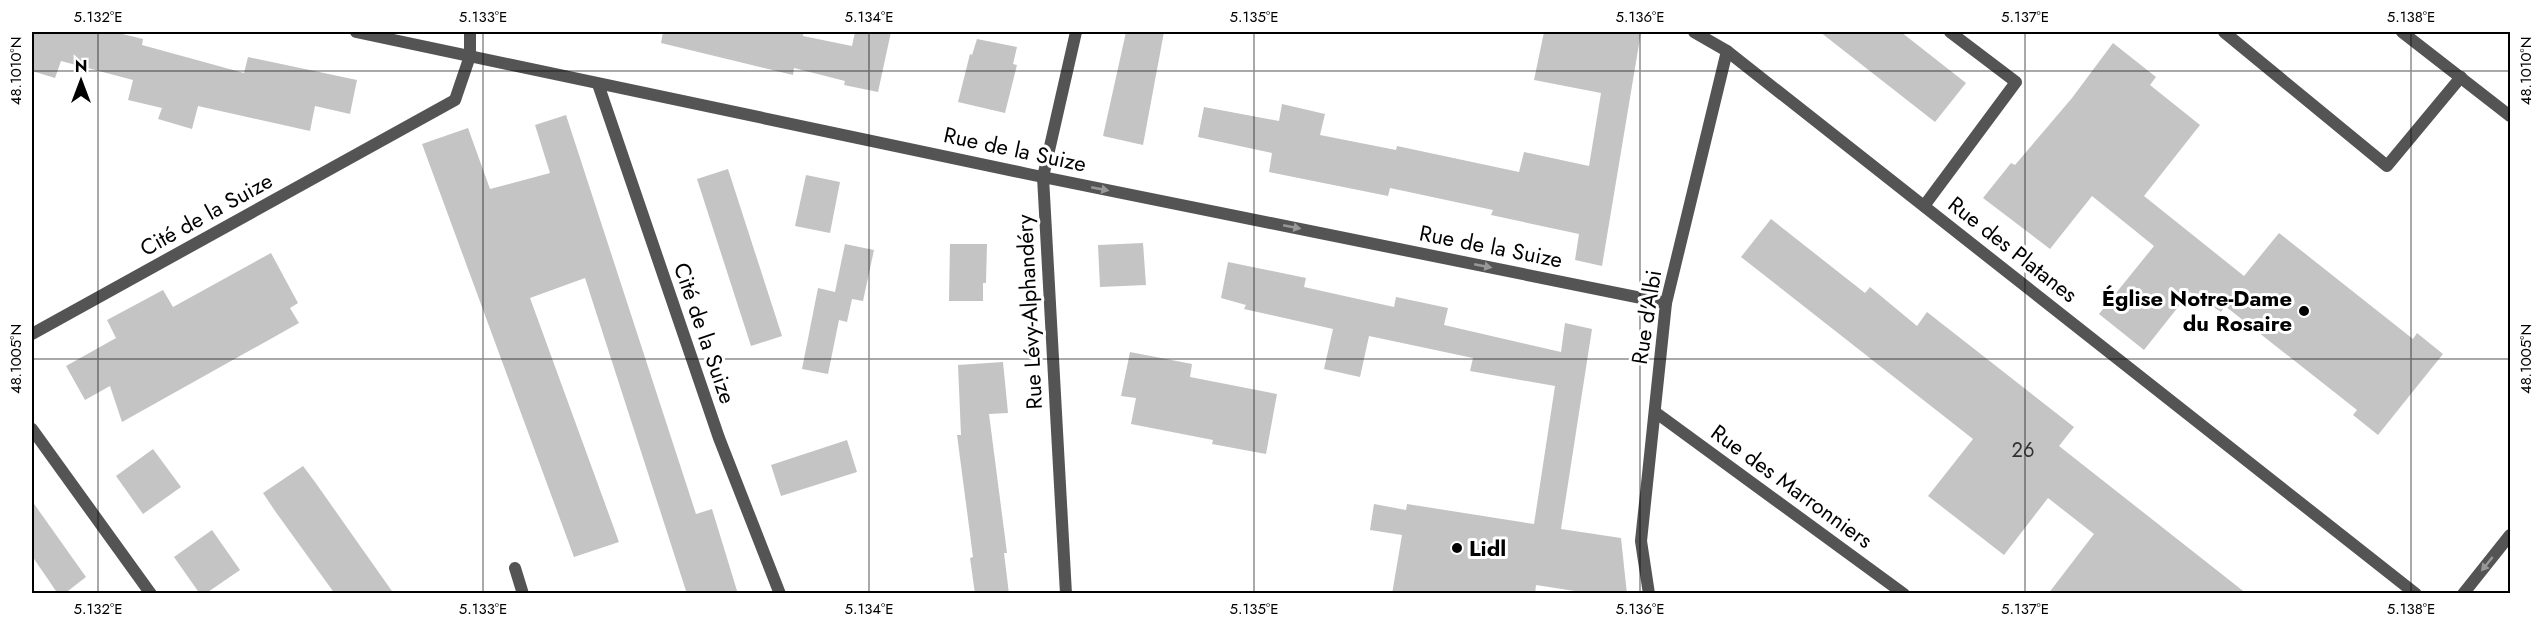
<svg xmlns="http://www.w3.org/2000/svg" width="2542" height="625" font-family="Jost,sans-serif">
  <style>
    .building { fill: #c4c4c4 }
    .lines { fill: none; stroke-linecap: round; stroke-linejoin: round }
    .service { stroke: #545454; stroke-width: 12 }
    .minor { stroke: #545454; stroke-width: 12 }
    .tertiary { stroke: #545454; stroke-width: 12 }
    .oneway { fill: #989898 }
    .ticks { fill: none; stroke: #000; stroke-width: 1.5; stroke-opacity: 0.45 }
    .poi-dot { fill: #000; stroke: #fff; stroke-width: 2 }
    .labels { text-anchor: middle; stroke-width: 6; stroke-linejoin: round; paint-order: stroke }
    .number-label { font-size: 20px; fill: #313131 }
    .street-label { font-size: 22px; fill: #000; stroke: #fff }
    .poi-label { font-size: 22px; font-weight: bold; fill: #000; stroke: #fff; text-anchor: end }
    .neatline { fill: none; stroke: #000; stroke-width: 2 }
    .ticks-label { font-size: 15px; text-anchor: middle; fill: #000 }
  </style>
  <rect width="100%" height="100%" fill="#fff"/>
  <!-- building -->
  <g class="building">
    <polygon points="32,32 114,32 143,39 142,45 244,73 248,57 357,80 350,114 315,106 310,131 198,106 192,129 158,119 162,108 128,100 133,80 61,61 55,78 32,71"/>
    <polygon points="663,32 803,32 803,36 852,46 855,32 891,32 878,92 844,85 845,81 794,68 793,75 661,43"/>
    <polygon points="1126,32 1164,32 1143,145 1103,136"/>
    <polygon points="1544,32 1641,32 1602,266 1575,260 1579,234 1491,215 1493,210 1390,188 1388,196 1269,172 1272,153 1198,137 1204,107 1279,121 1282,104 1325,114 1320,135 1396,150 1397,146 1519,172 1524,152 1589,166 1601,93 1534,80"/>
    <polygon points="1820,32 1901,32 1966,83 1935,122"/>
    <polygon points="977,39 1017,47 1013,64 1017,65 1005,113 958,102 970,54 972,55"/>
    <polygon points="2113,43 2156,77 2150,85 2200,125 2144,196 2244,276 2279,233 2413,339 2417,333 2443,354 2378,435 2353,415 2357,410 2225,306 2221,312 2190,292 2144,350 2099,314 2154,246 2092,196 2050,249 1983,198 2011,163 2015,165 2072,98"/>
    <polygon points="566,115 696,514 712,509 738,594 687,594 585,278 530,298 619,542 574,557 422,144 468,128 490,189 550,173 535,125"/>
    <polygon points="728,169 782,336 751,346 697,179"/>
    <polygon points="806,175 840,182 830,233 795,226"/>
    <polygon points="1771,219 1865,293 1870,287 1917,326 1927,312 2074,427 2059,446 2247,594 2048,594 2094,534 2048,498 2004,555 1928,496 1973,439 1741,257"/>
    <polygon points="1143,243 1146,285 1100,287 1098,245"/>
    <polygon points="845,244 874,250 863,301 852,299 847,322 839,320 828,374 802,369 818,288 835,292"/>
    <polygon points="950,244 987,244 986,283 983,283 983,301 949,301"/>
    <polygon points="271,253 298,303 290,308 299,323 122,422 110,386 85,400 66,366 116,338 107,320 163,290 173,307"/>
    <polygon points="1228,262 1306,278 1304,287 1394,307 1396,297 1448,308 1444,325 1561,352 1565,323 1592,329 1561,529 1621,538 1627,594 1594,594 1536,585 1535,594 1392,594 1402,535 1370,530 1374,504 1406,510 1407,504 1534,524 1555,386 1470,371 1473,358 1369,336 1360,377 1324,369 1333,329 1244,309 1246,305 1221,298"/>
    <polygon points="1130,352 1192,364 1190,377 1277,394 1266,454 1212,444 1213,440 1131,424 1136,398 1121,396"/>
    <polygon points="1003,362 1008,413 989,414 1007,553 1004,553 1009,594 975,594 970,558 973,557 957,435 961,435 958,365"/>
    <polygon points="847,440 857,472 781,496 771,465"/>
    <polygon points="153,449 181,487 143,514 116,476"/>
    <polygon points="303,466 315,482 394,594 335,594 275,511 263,493"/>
    <polygon points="32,501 86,577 64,594 58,594 32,556"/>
    <polygon points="212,530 240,570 205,594 200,594 174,557"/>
  </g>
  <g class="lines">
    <!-- service -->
    <g class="service">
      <polyline points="2224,32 2387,166 2461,77"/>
      <polyline points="1924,206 2016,82 1950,32"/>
      <polyline points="515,568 523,594"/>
    </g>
    <!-- minor -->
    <g class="minor">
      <polyline points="356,32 1028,174 1666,303"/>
      <polyline points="1694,32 1727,51 2416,594"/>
      <polyline points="598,84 719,438 780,594"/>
      <polyline points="32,334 455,100 470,56 470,32"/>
      <polyline points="1655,412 1904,594"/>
      <polyline points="32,429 151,594"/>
      <polyline points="1649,594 1641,541 1666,303 1727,51"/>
      <polyline points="2463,594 2510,535"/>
    </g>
    <!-- tertiary -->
    <g class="tertiary">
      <polyline points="2402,32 2510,116"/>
      <polyline points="1066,594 1043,177 1076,32"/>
    </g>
  </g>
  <!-- one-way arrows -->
  <defs><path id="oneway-solid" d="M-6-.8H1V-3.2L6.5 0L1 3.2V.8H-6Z" transform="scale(1.5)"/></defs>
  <g class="oneway">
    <use href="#oneway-solid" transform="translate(1100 189) rotate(11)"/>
    <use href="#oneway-solid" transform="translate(1292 227) rotate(11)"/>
    <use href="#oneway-solid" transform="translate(1483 266) rotate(11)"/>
    <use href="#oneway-solid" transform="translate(2487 564) rotate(129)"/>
  </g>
  <!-- ticks -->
  <path class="ticks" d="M98 32V594M483 32V594M869 32V594M1254 32V594M1640 32V594M2025 32V594M2411 32V594M32 71H2510M32 359H2510"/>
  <!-- markers -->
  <g class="poi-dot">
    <circle cx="2304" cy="311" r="6"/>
    <circle cx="1457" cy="548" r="6"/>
  </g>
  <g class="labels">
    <!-- number labels -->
    <g class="number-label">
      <text x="2023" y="457">26</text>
    </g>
    <!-- street labels -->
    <g class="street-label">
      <text transform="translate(1015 149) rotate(12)" y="8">Rue de la Suize</text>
      <text transform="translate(206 214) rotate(-29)" y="8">Cité de la Suize</text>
      <text transform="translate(1491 246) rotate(11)" y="8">Rue de la Suize</text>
      <text transform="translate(2013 249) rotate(38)" y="8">Rue des Platanes</text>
      <text transform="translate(1029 312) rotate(-93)" y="8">Rue Lévy-Alphandéry</text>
      <text transform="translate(1646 317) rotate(-81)" y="8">Rue d'Albi</text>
      <text transform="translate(705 333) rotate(71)" y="8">Cité de la Suize</text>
      <text transform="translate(1792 486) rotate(36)" y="8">Rue des Marronniers</text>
    </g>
    <!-- poi labels -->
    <g class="poi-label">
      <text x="2292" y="306">Église Notre-Dame<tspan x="2292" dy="25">du Rosaire</tspan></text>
      <text x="1469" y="556" text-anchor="start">Lidl</text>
    </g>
  </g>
  <!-- border -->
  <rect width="2542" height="625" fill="none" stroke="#ffffff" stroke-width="66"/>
  <!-- north arrow -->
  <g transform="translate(81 81)" stroke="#ffffff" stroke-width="4.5" paint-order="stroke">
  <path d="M0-4.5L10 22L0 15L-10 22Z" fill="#000000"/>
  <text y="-9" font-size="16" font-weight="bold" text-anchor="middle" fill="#000000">N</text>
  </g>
  <rect x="33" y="33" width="2476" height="559" class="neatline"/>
  <g class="ticks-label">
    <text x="98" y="22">5.132°E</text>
    <text x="483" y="22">5.133°E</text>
    <text x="869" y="22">5.134°E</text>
    <text x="1254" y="22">5.135°E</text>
    <text x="1640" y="22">5.136°E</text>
    <text x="2025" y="22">5.137°E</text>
    <text x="2411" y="22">5.138°E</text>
    <text transform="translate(16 71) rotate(-90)" y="5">48.1010°N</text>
    <text transform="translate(2526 71) rotate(-90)" y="5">48.1010°N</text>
    <text transform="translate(16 359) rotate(-90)" y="5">48.1005°N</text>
    <text transform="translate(2526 359) rotate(-90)" y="5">48.1005°N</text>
    <text x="98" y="614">5.132°E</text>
    <text x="483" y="614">5.133°E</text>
    <text x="869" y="614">5.134°E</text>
    <text x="1254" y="614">5.135°E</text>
    <text x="1640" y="614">5.136°E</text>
    <text x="2025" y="614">5.137°E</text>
    <text x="2411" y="614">5.138°E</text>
  </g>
</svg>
